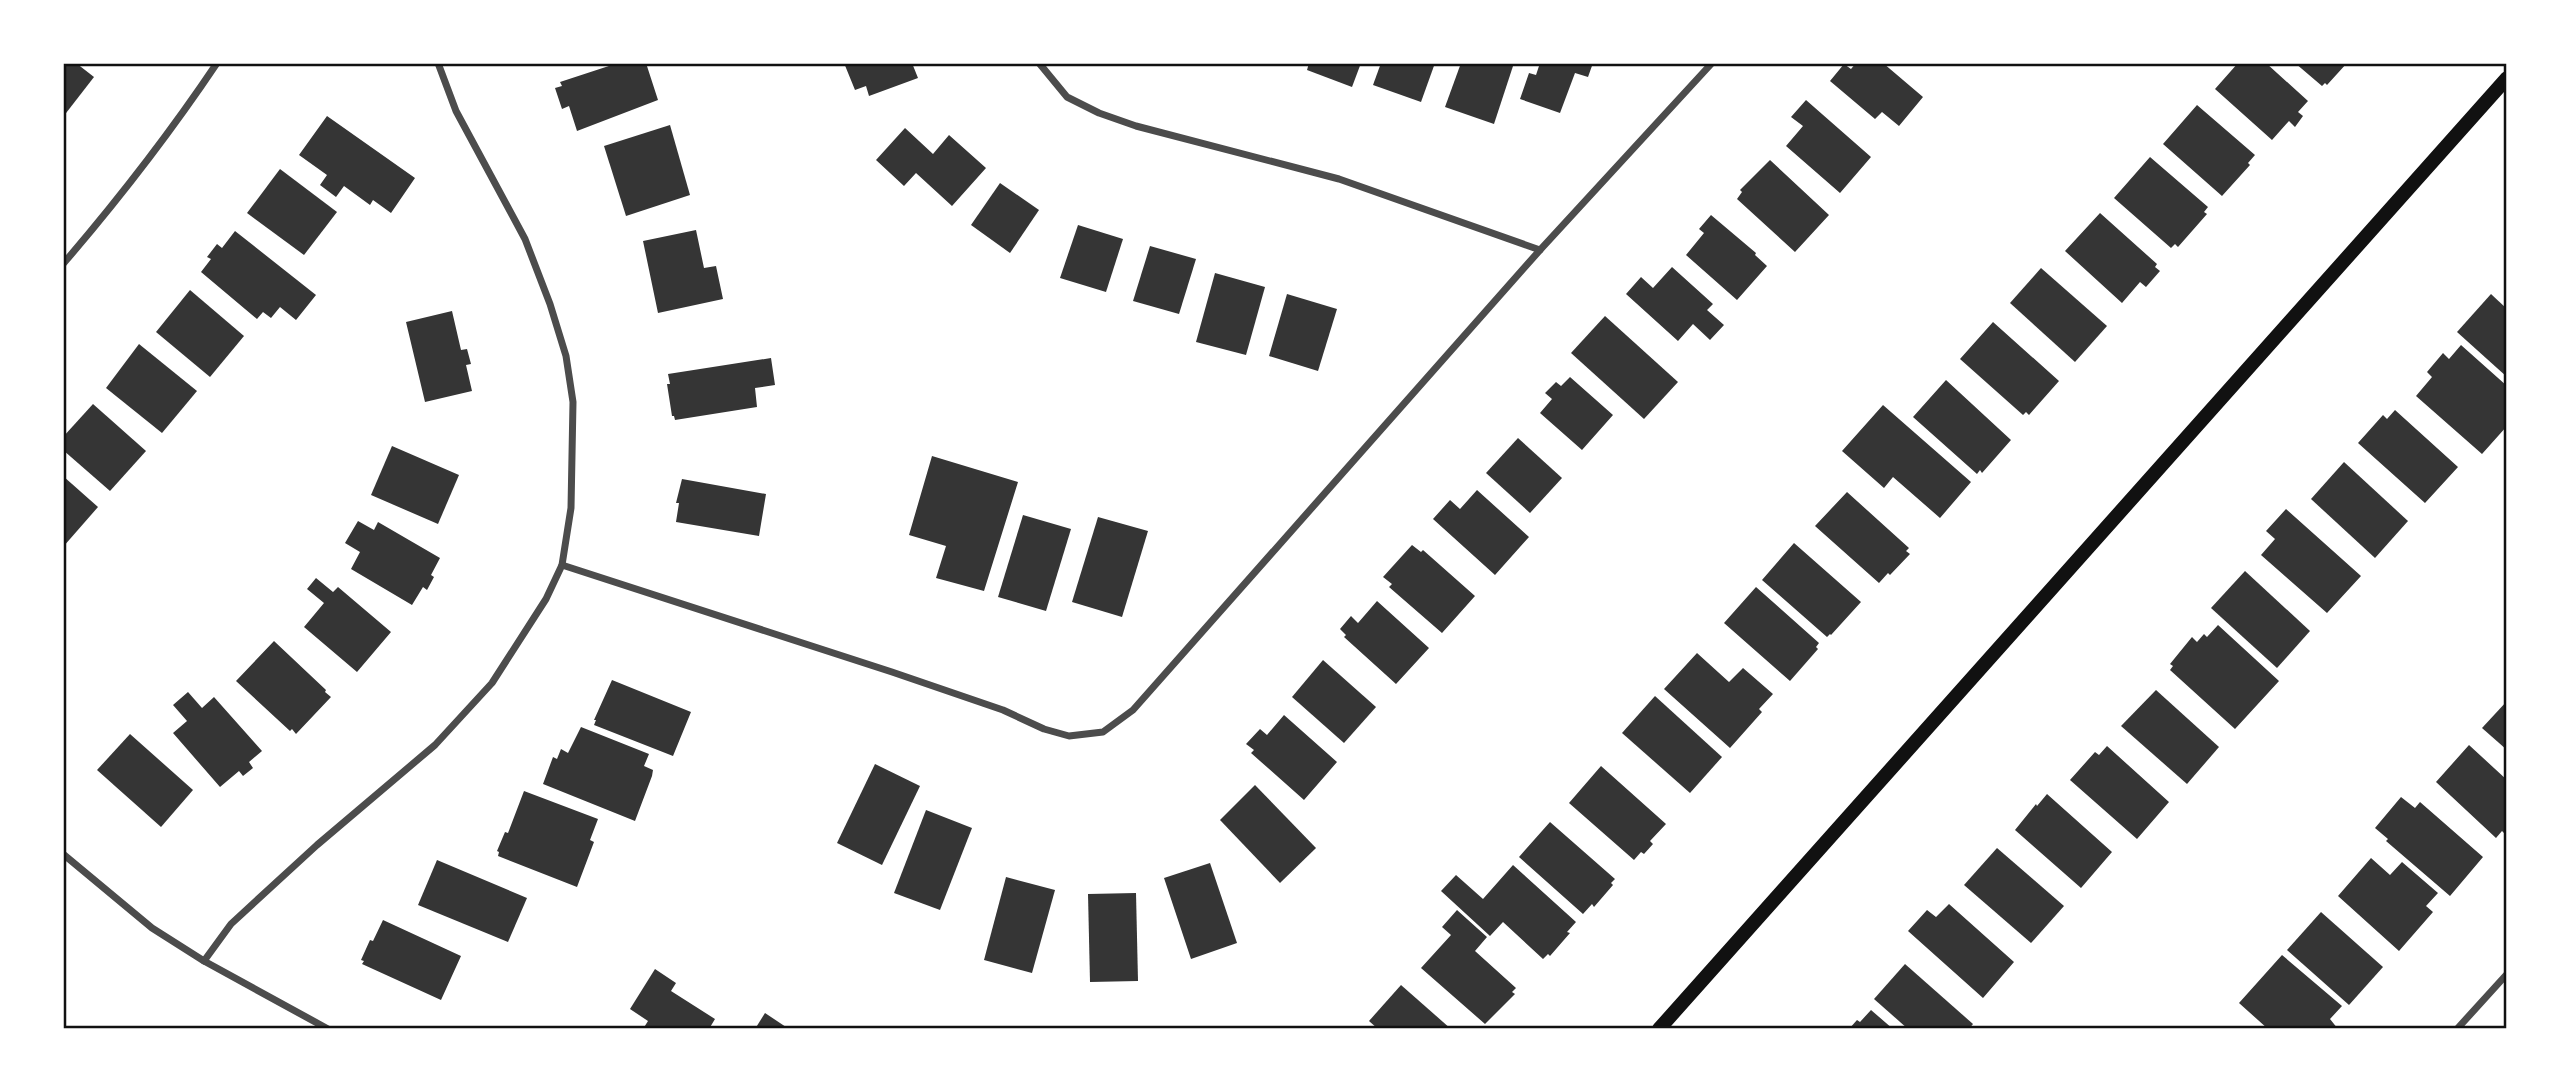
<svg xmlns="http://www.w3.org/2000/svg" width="2570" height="1092" font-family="'Work Sans',sans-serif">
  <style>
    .building { fill: #353535 }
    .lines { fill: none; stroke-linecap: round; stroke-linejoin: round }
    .minor { stroke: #4c4c4c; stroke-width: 7 }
    .secondary { stroke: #111; stroke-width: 14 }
    .neatline { fill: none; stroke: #111; stroke-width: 2.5 }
  </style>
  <rect width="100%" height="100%" fill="#fff"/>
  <!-- building -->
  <g class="building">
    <polygon points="63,63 76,63 94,77 63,117"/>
    <polygon points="618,63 646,63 658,100 577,131 569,106 562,109 555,88 562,86 560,82"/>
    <polygon points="844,63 912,63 918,78 869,96 866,86 855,90"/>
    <polygon points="1309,63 1361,63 1352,87 1307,70"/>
    <polygon points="1381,63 1435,63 1421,102 1373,85"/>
    <polygon points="1461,63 1514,63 1494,124 1445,107"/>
    <polygon points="1540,63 1593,63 1588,77 1575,73 1560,113 1520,99 1529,73 1536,75"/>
    <polygon points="1856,63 1883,63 1923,97 1899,126 1882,112 1875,119 1830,81 1844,64 1851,69"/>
    <polygon points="2238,63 2266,63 2308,101 2298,112 2303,116 2295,127 2289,121 2272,140 2215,89"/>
    <polygon points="2295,63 2347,63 2327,85 2325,83 2322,86"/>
    <polygon points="1806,100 1871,157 1840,193 1786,146 1803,126 1791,117"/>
    <polygon points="2197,105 2255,155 2248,163 2250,165 2222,196 2163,144"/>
    <polygon points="327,116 415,178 391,213 373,200 370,205 344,186 336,197 320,185 327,175 299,155"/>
    <polygon points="670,125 690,195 626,216 604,146"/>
    <polygon points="905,128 933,154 949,135 986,168 952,206 916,173 904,186 876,160"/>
    <polygon points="2150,157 2208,207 2204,212 2207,214 2178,247 2175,244 2171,248 2114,198"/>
    <polygon points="1770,160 1829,215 1795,252 1737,199 1742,192 1740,190"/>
    <polygon points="280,169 337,212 304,255 247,213"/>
    <polygon points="1000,183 1039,210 1010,253 971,225"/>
    <polygon points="2100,213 2157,264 2155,267 2160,271 2146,287 2140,282 2122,303 2065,251"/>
    <polygon points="1711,215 1756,253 1755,255 1767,266 1737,300 1686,255 1704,233 1699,229"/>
    <polygon points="1078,225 1123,239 1106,292 1060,278"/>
    <polygon points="696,230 704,268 716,266 723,299 658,313 643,241"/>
    <polygon points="235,231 316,295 296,320 280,307 271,318 263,312 257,319 201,272 211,259 207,257 217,244 222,248"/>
    <polygon points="1150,246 1196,259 1179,314 1133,301"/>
    <polygon points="1672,267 1713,304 1707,310 1724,325 1710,340 1693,324 1678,341 1626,294 1641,277 1653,288"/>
    <polygon points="2041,268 2107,326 2075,362 2010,303"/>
    <polygon points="1215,273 1265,287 1246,355 1196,342"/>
    <polygon points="190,290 244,336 210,377 156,332"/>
    <polygon points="1287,294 1337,309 1318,371 1269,356"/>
    <polygon points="2491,294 2507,309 2507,377 2457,332"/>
    <polygon points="452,311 461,350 467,349 471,364 466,365 472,391 425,402 406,322"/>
    <polygon points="1605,316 1678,382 1644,419 1571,353"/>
    <polygon points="1993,322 2059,381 2029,415 2026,412 2023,415 1960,359"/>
    <polygon points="139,344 197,391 162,433 106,388"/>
    <polygon points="2461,345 2507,386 2507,426 2482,454 2416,396 2432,377 2427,372 2443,353 2449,359"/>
    <polygon points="771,358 775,385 755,388 757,407 675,420 674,416 672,416 667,384 670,384 668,374"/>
    <polygon points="1570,377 1613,415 1582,450 1540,413 1552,399 1545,393 1556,382 1561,386"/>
    <polygon points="1946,380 2011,440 1982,473 1980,470 1977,474 1913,417"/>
    <polygon points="93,404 146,451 110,491 63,450 63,437"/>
    <polygon points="1883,405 1971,482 1940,518 1893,477 1884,488 1842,451"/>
    <polygon points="2395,410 2458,467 2425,503 2358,443 2383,415 2387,419"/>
    <polygon points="1518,438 1562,478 1530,513 1486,473"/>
    <polygon points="392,446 459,475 438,524 371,495"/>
    <polygon points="932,456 1018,482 984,591 936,578 946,546 909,535"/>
    <polygon points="2344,462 2408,521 2375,558 2311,499"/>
    <polygon points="63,476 98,507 63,547"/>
    <polygon points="682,479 766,494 759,536 676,522 679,503 676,503"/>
    <polygon points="1477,490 1529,537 1495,575 1433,519 1450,500 1460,509"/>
    <polygon points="1847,492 1909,548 1906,551 1910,554 1890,575 1888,573 1879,583 1815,526"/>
    <polygon points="2286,509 2361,576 2327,613 2261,555 2275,539 2266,531"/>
    <polygon points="1023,515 1071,529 1046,611 998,597"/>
    <polygon points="1098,517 1148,531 1122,617 1072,602"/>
    <polygon points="358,521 374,530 378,522 440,558 431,575 434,577 427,590 423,587 412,605 351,569 360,552 345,543"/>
    <polygon points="1794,543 1861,602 1831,635 1830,634 1827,637 1762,580"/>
    <polygon points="1412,545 1421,552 1423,550 1475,596 1442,633 1389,587 1392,584 1383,577"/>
    <polygon points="2245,571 2310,631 2277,668 2211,608"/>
    <polygon points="316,578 333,592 338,587 391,632 357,672 304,627 324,603 307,589"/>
    <polygon points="1756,587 1819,643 1816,647 1818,649 1790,681 1724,623"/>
    <polygon points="1377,601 1429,648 1396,684 1344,637 1346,635 1340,629 1351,616 1358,623"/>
    <polygon points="2218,625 2279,681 2235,729 2170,670 2173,666 2170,664 2192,637 2197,642 2204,634 2207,637"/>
    <polygon points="274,641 326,690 325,692 331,697 296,734 292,729 290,731 236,681"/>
    <polygon points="1697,653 1729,682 1743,668 1773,694 1759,709 1762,712 1730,748 1664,689"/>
    <polygon points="1323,660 1376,707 1344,743 1292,697"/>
    <polygon points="612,680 691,712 673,756 594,725 596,720 594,720"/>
    <polygon points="2156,690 2219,747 2187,784 2121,726"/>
    <polygon points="188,692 202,708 214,697 262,751 249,762 253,768 243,776 239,771 220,787 173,733 187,721 173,705"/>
    <polygon points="1655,696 1722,757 1690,793 1622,733"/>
    <polygon points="2507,701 2507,750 2482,728"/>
    <polygon points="1284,715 1337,762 1304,800 1251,753 1254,750 1246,744 1260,729 1267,735"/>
    <polygon points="581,727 649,754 644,766 653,770 652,776 635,821 543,784 553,757 557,759 561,749 568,753"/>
    <polygon points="130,734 193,790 161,827 97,770"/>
    <polygon points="2469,745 2507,780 2507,836 2502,831 2496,838 2436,782"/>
    <polygon points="2107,746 2169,802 2137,839 2070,780 2095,752 2099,755"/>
    <polygon points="875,764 920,786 882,865 837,843"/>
    <polygon points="1601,766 1666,824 1650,841 1653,844 1644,854 1641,852 1634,860 1569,803"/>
    <polygon points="1255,785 1316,848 1280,883 1220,820"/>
    <polygon points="524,791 598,819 590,840 594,842 577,887 498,856 499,852 497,851 505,832 508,833"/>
    <polygon points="2047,794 2112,852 2081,888 2015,830 2036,804 2037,806"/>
    <polygon points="2401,797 2415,808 2420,802 2483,857 2450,896 2386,841 2388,839 2375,828"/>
    <polygon points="926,810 972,828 940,910 894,893"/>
    <polygon points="1550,822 1615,879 1611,883 1613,885 1594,907 1592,904 1583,914 1519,857"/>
    <polygon points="1997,848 2064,906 2031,943 1964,885"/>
    <polygon points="2371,858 2390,875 2402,862 2438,893 2426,906 2433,912 2399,951 2338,896"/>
    <polygon points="437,860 527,898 508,942 418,905"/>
    <polygon points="1210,863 1237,943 1191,959 1164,878"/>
    <polygon points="1513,865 1576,922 1567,932 1570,933 1550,956 1548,954 1543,959 1503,922 1490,936 1441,891 1456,875 1483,899"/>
    <polygon points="1006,877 1055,890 1032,973 984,960"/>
    <polygon points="1136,893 1138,981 1090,982 1088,894"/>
    <polygon points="1949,904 2014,962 1983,998 1908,931 1927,910 1936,917"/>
    <polygon points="1457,910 1487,937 1475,951 1516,988 1512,992 1515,994 1485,1024 1421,968 1451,935 1442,927"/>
    <polygon points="2321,912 2383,967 2349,1005 2287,950"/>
    <polygon points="383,920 461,956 441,1000 362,964 364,961 361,960 370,940 373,941"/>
    <polygon points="2282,955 2342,1006 2330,1019 2338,1029 2268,1029 2239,1003"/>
    <polygon points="1905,964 1973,1024 1969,1029 1908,1029 1874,999"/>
    <polygon points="655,969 676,983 671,991 715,1019 709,1029 643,1029 648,1021 630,1009"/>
    <polygon points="1401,985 1451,1029 1378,1029 1369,1021"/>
    <polygon points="1871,1010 1893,1029 1849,1029 1857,1020 1860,1022"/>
    <polygon points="765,1013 789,1029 755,1029"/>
  </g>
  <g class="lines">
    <!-- minor -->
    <g class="minor">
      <polyline points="1039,63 1067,97 1099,113 1136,126 1339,179 1540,250"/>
      <path d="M63 264C118 200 170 133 217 63"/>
      <polyline points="562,565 892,672 1003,710 1044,729 1069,736 1103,732 1133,710 1540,250 1712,63"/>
      <polyline points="63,854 152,928 204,961 328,1029"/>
      <polyline points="204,961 231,924 317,845 435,745 492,683 546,599 562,565 571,508 573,402 566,356 550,304 525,239 456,111 438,63"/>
      <polyline points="2457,1029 2507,974"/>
    </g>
    <!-- secondary -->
    <polyline class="secondary" points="1659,1029 2507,78"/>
  </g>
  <!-- border -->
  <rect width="2570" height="1092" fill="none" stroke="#ffffff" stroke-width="130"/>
  <rect x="65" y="65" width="2440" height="962" class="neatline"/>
</svg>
